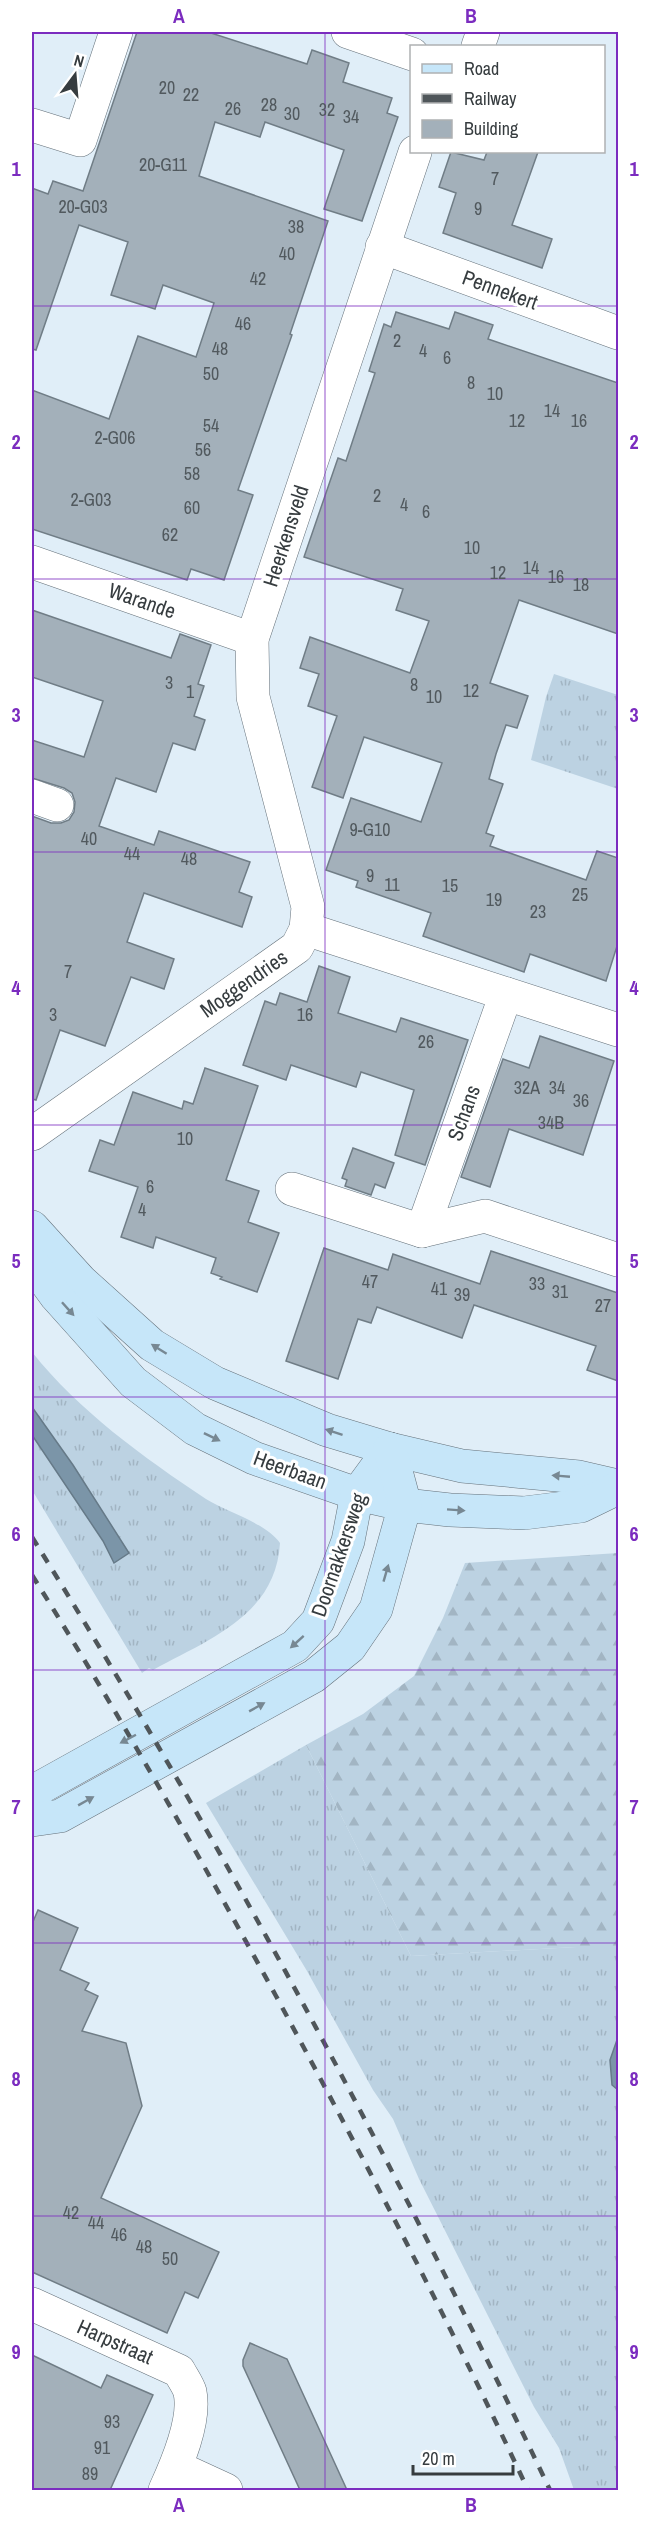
<svg xmlns="http://www.w3.org/2000/svg" width="650" height="2522" font-family="'Archivo Narrow',sans-serif">
  <style>
    .grass { fill: url(#grass-tufts) }
    .forest { fill: url(#forest-firs) }
    .water { fill: #7b95a8; stroke: #667a88; stroke-width: 1.5 }
    .building { fill: #a3b0ba; stroke: #707d86; stroke-width: 1.5 }
    .lines { fill: none; stroke-linecap: round; stroke-linejoin: round }
    .street-casing { stroke: #65717a; stroke-width: 34 }
    .secondary-casing { stroke: #65717a; stroke-width: 34 }
    .street { stroke: #fff; stroke-width: 33 }
    .secondary { stroke: #c6e6f9; stroke-width: 33 }
    .rail { stroke: #4f565a; stroke-width: 4.5; stroke-dasharray: 10 10; stroke-linecap: butt }
    .oneway { fill: #778893 }
    .grid { fill: none; stroke: #7b2cbf; stroke-width: 1.5; stroke-opacity: 0.55 }
    .labels { text-anchor: middle; stroke-width: 6; stroke-linejoin: round; paint-order: stroke }
    .number-label { font-size: 18px; fill: #51595e }
    .street-label { font-size: 21px; fill: #363c3f; stroke: #fff }
    .neatline { fill: none; stroke: #7b2cbf; stroke-width: 2 }
    .grid-label { font-size: 20px; text-anchor: middle; font-weight: bold; fill: #7b2cbf }
  </style>
  <defs>
    <pattern id="grass-tufts" width="24" height="20" patternUnits="userSpaceOnUse" patternTransform="scale(1.5)"><rect width="24" height="20" fill="#bcd2e2"/><path d="M3 7l-1-3M5 7V3M7 7l1-3M15 17l-1-3M17 17v-4M19 17l1-3" fill="none" stroke="#a2b5c3"/></pattern>
    <pattern id="forest-firs" width="22" height="20" patternUnits="userSpaceOnUse" patternTransform="scale(1.5)"><rect width="22" height="20" fill="#bcd2e2"/><path d="M5 1l3.5 6h-7zM16 11l3.5 6h-7z" fill="#a2b5c3"/></pattern>
  </defs>
  <rect width="100%" height="100%" fill="#e0eef8"/>
  <!-- grass -->
  <g class="grass">
    <polygon points="554,674 618,695 618,789 531,760 546,697"/>
    <path d="M32 1352C79 1411 143 1457 206 1499 227 1512 266 1523 280 1543 276 1616 207 1640 153 1670L149 1668 142 1673 32 1490Z"/>
    <polygon points="306,1745 411,1956 576,1947 618,1947 618,2490 574,2490 559,2448 534,2407 419,2179 393,2119 373,2090 307,1971 206,1803"/>
  </g>
  <!-- forest -->
  <polygon class="forest" points="618,1553 618,1947 576,1947 411,1956 306,1745 363,1714 414,1676 443,1618 465,1563"/>
  <!-- water -->
  <g class="water">
    <polygon points="32,1407 73,1465 129,1553 114,1563 103,1541 32,1435"/>
    <polygon points="618,2037 618,2090 612,2085 610,2060"/>
  </g>
  <!-- building -->
  <g class="building">
    <polygon points="137,32 208,32 307,64 312,50 349,63 343,82 392,98 387,113 398,117 362,221 324,209 344,150 265,122 260,137 215,122 199,176 328,221 290,334 292,335 238,490 253,495 224,580 191,569 187,580 32,529 32,390 109,419 138,336 196,357 214,303 163,285 155,309 111,295 128,242 79,225 36,350 32,349 32,188 48,194 53,181 83,191"/>
    <polygon points="451,152 484,160 487,152 538,152 512,225 552,239 542,268 443,233 456,193 439,187"/>
    <polygon points="396,312 449,329 455,312 493,325 488,339 618,383 618,634 519,600 490,683 528,696 517,728 506,725 496,754 489,779 503,784 486,833 494,836 490,846 586,880 597,851 618,858 618,943 606,981 530,954 524,972 423,936 431,913 356,887 358,881 326,870 351,798 421,822 442,763 364,737 343,798 312,787 337,716 308,706 319,674 300,668 310,637 410,673 429,621 396,610 403,589 304,557 338,458 346,461 375,373 369,371 384,324 391,327"/>
    <polygon points="32,610 171,658 180,634 211,645 198,684 204,686 194,716 205,720 195,750 173,743 156,792 116,778 99,826 154,845 159,831 250,862 239,892 252,897 242,927 144,893 127,942 174,959 164,989 131,977 105,1046 60,1030 36,1100 32,1099 32,816 51,823 61,823 69,820 74,812 75,802 72,793 64,788 32,778 32,740 84,757 103,701 32,677"/>
    <polygon points="319,966 350,977 338,1013 396,1032 401,1018 468,1040 425,1165 395,1155 414,1090 361,1072 356,1087 291,1065 286,1080 243,1065 265,1001 276,1005 280,993 307,1002"/>
    <polygon points="540,1036 614,1061 583,1155 509,1129 490,1187 461,1177 503,1059 529,1068"/>
    <polygon points="205,1068 258,1086 226,1180 259,1191 248,1222 279,1233 257,1292 220,1279 222,1277 211,1273 216,1258 156,1237 153,1248 121,1237 138,1187 89,1171 100,1140 114,1145 133,1092 182,1109 184,1101 193,1104"/>
    <polygon points="353,1148 394,1163 385,1188 375,1184 371,1195 345,1186 347,1180 342,1178"/>
    <polygon points="324,1248 388,1270 393,1254 480,1284 491,1251 618,1293 618,1381 587,1370 596,1346 474,1305 462,1338 377,1307 371,1323 358,1319 338,1379 286,1361"/>
    <polygon points="38,1910 78,1928 60,1970 89,1983 85,1990 98,1996 82,2031 126,2043 142,2106 101,2198 219,2252 198,2298 185,2292 167,2333 32,2272 32,1924"/>
    <polygon points="250,2343 287,2359 347,2490 300,2490 243,2366 243,2360"/>
    <polygon points="32,2355 101,2388 107,2375 153,2395 110,2490 32,2490"/>
  </g>
  <g class="lines">
    <defs>
      <g id="street">
        <polyline points="348,32 412,54"/>
        <polyline points="478,46 483,32"/>
        <polyline points="32,125 80,140 116,32"/>
        <polyline points="382,247 618,333"/>
        <polyline points="32,562 252,639"/>
        <polyline points="32,796 57,805"/>
        <polyline points="306,929 618,1030"/>
        <polyline points="32,1134 297,947 306,929 308,907 253,697 252,639 415,152"/>
        <polyline points="292,1189 422,1231 485,1216 618,1260"/>
        <polyline points="422,1231 506,994"/>
        <path d="M32 2304 179 2371C182 2377 188 2385 190 2392 196 2421 177 2464 165 2490"/>
        <polyline points="176,2467 226,2490"/>
      </g>
      <g id="secondary">
        <polyline points="32,1227 81,1281 152,1345 215,1383 327,1430 390,1449 462,1466 579,1477 618,1486"/>
        <polyline points="32,1263 56,1296 133,1382 195,1429 254,1458 357,1494 405,1505 450,1510 524,1513 581,1506 618,1488"/>
        <polyline points="32,1796 43,1786 295,1646 318,1621 348,1541 357,1494 390,1449"/>
        <polyline points="32,1820 60,1816 314,1676 350,1647 376,1609 405,1505 390,1449"/>
      </g>
    </defs>
    <!-- street casing -->
    <use href="#street" class="street-casing"/>
    <!-- secondary casing -->
    <use href="#secondary" class="secondary-casing"/>
    <!-- street -->
    <use href="#street" class="street"/>
    <!-- secondary -->
    <use href="#secondary" class="secondary"/>
    <!-- rail -->
    <g class="rail">
      <path d="M32 1537C223 1844 395 2164 550 2490"/>
      <path d="M32 1575C118 1712 198 1854 276 1996 364 2159 450 2323 528 2490"/>
    </g>
  </g>
  <!-- one-way arrows -->
  <defs><path id="oneway-solid" d="M-6-.8H1V-3.2L6.5 0L1 3.2V.8H-6Z" transform="scale(1.5)"/></defs>
  <g class="oneway">
    <use href="#oneway-solid" transform="translate(68 1309) rotate(48)"/>
    <use href="#oneway-solid" transform="translate(159 1349) rotate(-148)"/>
    <use href="#oneway-solid" transform="translate(334 1432) rotate(-162)"/>
    <use href="#oneway-solid" transform="translate(212 1437) rotate(26)"/>
    <use href="#oneway-solid" transform="translate(561 1476) rotate(-175)"/>
    <use href="#oneway-solid" transform="translate(456 1510) rotate(4)"/>
    <use href="#oneway-solid" transform="translate(386 1573) rotate(-74)"/>
    <use href="#oneway-solid" transform="translate(297 1642) rotate(138)"/>
    <use href="#oneway-solid" transform="translate(257 1707) rotate(-29)"/>
    <use href="#oneway-solid" transform="translate(128 1739) rotate(152)"/>
    <use href="#oneway-solid" transform="translate(86 1801) rotate(-29)"/>
  </g>
  <!-- grid -->
  <path class="grid" d="M325 32V2490M32 306H618M32 579H618M32 852H618M32 1125H618M32 1397H618M32 1670H618M32 1943H618M32 2216H618"/>
  <g class="labels">
    <!-- number labels -->
    <g class="number-label">
      <text x="167" y="94">20</text>
      <text x="191" y="101">22</text>
      <text x="269" y="111">28</text>
      <text x="233" y="115">26</text>
      <text x="327" y="116">32</text>
      <text x="292" y="120">30</text>
      <text x="351" y="123">34</text>
      <text x="163" y="171">20-G11</text>
      <text x="495" y="185">7</text>
      <text x="83" y="213">20-G03</text>
      <text x="478" y="215">9</text>
      <text x="296" y="233">38</text>
      <text x="287" y="260">40</text>
      <text x="258" y="285">42</text>
      <text x="243" y="330">46</text>
      <text x="397" y="347">2</text>
      <text x="220" y="355">48</text>
      <text x="423" y="357">4</text>
      <text x="447" y="364">6</text>
      <text x="211" y="380">50</text>
      <text x="471" y="389">8</text>
      <text x="495" y="400">10</text>
      <text x="552" y="417">14</text>
      <text x="517" y="427">12</text>
      <text x="579" y="427">16</text>
      <text x="211" y="432">54</text>
      <text x="115" y="444">2-G06</text>
      <text x="203" y="456">56</text>
      <text x="192" y="480">58</text>
      <text x="377" y="502">2</text>
      <text x="91" y="506">2-G03</text>
      <text x="404" y="511">4</text>
      <text x="192" y="514">60</text>
      <text x="426" y="518">6</text>
      <text x="170" y="541">62</text>
      <text x="472" y="554">10</text>
      <text x="531" y="574">14</text>
      <text x="498" y="579">12</text>
      <text x="556" y="583">16</text>
      <text x="581" y="591">18</text>
      <text x="169" y="689">3</text>
      <text x="414" y="691">8</text>
      <text x="471" y="697">12</text>
      <text x="190" y="698">1</text>
      <text x="434" y="703">10</text>
      <text x="370" y="836">9-G10</text>
      <text x="89" y="845">40</text>
      <text x="132" y="860">44</text>
      <text x="189" y="865">48</text>
      <text x="370" y="882">9</text>
      <text x="392" y="891">11</text>
      <text x="450" y="892">15</text>
      <text x="580" y="901">25</text>
      <text x="494" y="906">19</text>
      <text x="538" y="918">23</text>
      <text x="68" y="978">7</text>
      <text x="53" y="1021">3</text>
      <text x="305" y="1021">16</text>
      <text x="426" y="1048">26</text>
      <text x="527" y="1094">32A</text>
      <text x="557" y="1094">34</text>
      <text x="581" y="1107">36</text>
      <text x="551" y="1129">34B</text>
      <text x="185" y="1145">10</text>
      <text x="150" y="1193">6</text>
      <text x="142" y="1216">4</text>
      <text x="370" y="1288">47</text>
      <text x="537" y="1290">33</text>
      <text x="439" y="1295">41</text>
      <text x="560" y="1298">31</text>
      <text x="462" y="1301">39</text>
      <text x="603" y="1312">27</text>
      <text x="71" y="2219">42</text>
      <text x="96" y="2229">44</text>
      <text x="119" y="2241">46</text>
      <text x="144" y="2253">48</text>
      <text x="170" y="2265">50</text>
      <text x="112" y="2428">93</text>
      <text x="102" y="2454">91</text>
      <text x="90" y="2480">89</text>
    </g>
    <!-- street labels -->
    <g class="street-label">
      <text transform="translate(500 290) rotate(20)" y="7">Pennekert</text>
      <text transform="translate(286 536) rotate(-72)" y="7">Heerkensveld</text>
      <text transform="translate(142 601) rotate(19)" y="7">Warande</text>
      <text transform="translate(244 984) rotate(-35)" y="7">Moggendries</text>
      <text transform="translate(464 1113) rotate(-70)" y="7">Schans</text>
      <text transform="translate(290 1470) rotate(20)" y="7">Heerbaan</text>
      <text transform="translate(339 1555) rotate(-71)" y="7">Doornakkersweg</text>
      <text transform="translate(115 2342) rotate(24)" y="7">Harpstraat</text>
    </g>
  </g>
  <!-- border -->
  <rect width="650" height="2522" fill="none" stroke="#ffffff" stroke-width="66"/>
  <!-- legend -->
  <rect x="410" y="45" width="195" height="108" fill="#ffffff" stroke="#afb1b2" stroke-width="1.5"/>
  <rect x="422" y="64" width="30" height="9" fill="#c6e6f9" stroke="#afb1b2" stroke-width="1.5"/>
  <text x="464" y="75" font-size="18" fill="#363c3f">Road</text>
  <rect x="422" y="94" width="30" height="9" fill="#4f565a" stroke="#afb1b2" stroke-width="1.5"/>
  <text x="464" y="105" font-size="18" fill="#363c3f">Railway</text>
  <rect x="422" y="120" width="30" height="18" fill="#a3b0ba" stroke="#afb1b2" stroke-width="1.5"/>
  <text x="464" y="135" font-size="18" fill="#363c3f">Building</text>
  <!-- north arrow -->
  <g transform="translate(75 75) rotate(16)" stroke="#ffffff" stroke-width="4.5" paint-order="stroke">
  <path d="M0-4.5L10 22L0 15L-10 22Z" fill="#363c3f"/>
  <text y="-9" font-size="16" font-weight="bold" text-anchor="middle" fill="#363c3f">N</text>
  </g>
  <!-- scale -->
  <path d="M413 2465v9h100v-9" fill="none" stroke="#363c3f" stroke-width="3"/>
  <text x="422" y="2465" font-size="18" fill="#363c3f" stroke="#ffffff" stroke-width="4.5" paint-order="stroke">20 m</text>
  <rect x="33" y="33" width="584" height="2456" class="neatline"/>
  <g class="grid-label">
    <text x="179" y="23">A</text>
    <text x="471" y="23">B</text>
    <text x="16" y="176">1</text>
    <text x="634" y="176">1</text>
    <text x="16" y="449">2</text>
    <text x="634" y="449">2</text>
    <text x="16" y="722">3</text>
    <text x="634" y="722">3</text>
    <text x="16" y="995">4</text>
    <text x="634" y="995">4</text>
    <text x="16" y="1268">5</text>
    <text x="634" y="1268">5</text>
    <text x="16" y="1541">6</text>
    <text x="634" y="1541">6</text>
    <text x="16" y="1814">7</text>
    <text x="634" y="1814">7</text>
    <text x="16" y="2086">8</text>
    <text x="634" y="2086">8</text>
    <text x="16" y="2359">9</text>
    <text x="634" y="2359">9</text>
    <text x="179" y="2512">A</text>
    <text x="471" y="2512">B</text>
  </g>
</svg>
